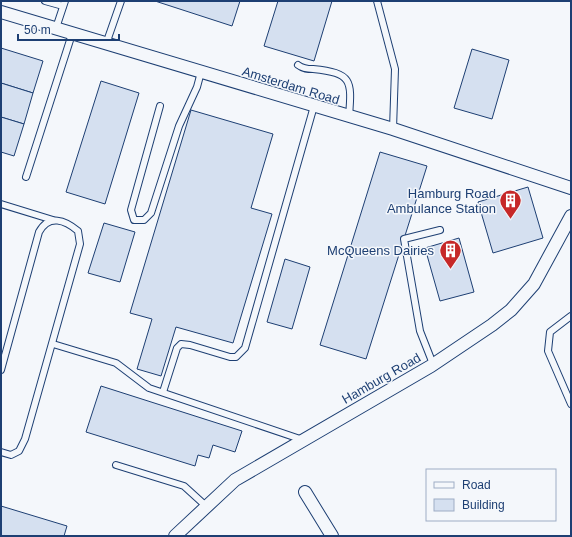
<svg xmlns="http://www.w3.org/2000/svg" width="572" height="537" font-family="Helvetica,sans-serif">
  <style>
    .building { fill: #d5e0f0; stroke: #1d3f73 }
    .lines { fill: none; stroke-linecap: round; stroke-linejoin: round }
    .service-casing { stroke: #1d3f73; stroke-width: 8 }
    .minor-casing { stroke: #1d3f73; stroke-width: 14 }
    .service { stroke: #f4f7fb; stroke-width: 6 }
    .minor { stroke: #f4f7fb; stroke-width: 12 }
    .labels { text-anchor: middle; stroke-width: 3; stroke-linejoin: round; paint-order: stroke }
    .street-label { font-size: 13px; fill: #1d3f73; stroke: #f4f7fb }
    .poi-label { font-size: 13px; fill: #1d3f73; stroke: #f4f7fb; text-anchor: end }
  </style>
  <rect width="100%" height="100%" fill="#f4f7fb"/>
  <!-- building -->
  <g class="building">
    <polygon points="155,1 240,1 232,26"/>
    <polygon points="278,1 332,1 314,61 264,46"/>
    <polygon points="1,48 43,61 33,93 1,83"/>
    <polygon points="472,49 509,60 492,119 454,108"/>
    <polygon points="101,81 139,93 105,204 66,192"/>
    <polygon points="1,83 33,93 24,124 1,117"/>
    <polygon points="191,110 273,134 251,208 272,214 233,343 176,327 161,376 137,369 152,319 130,313"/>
    <polygon points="1,117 24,124 14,156 1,152"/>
    <polygon points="380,152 427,166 366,359 320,345"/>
    <polygon points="528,187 543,238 493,253 478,202"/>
    <polygon points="104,223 135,232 120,282 88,273"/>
    <polygon points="459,238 474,292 440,301 425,248"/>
    <polygon points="285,259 310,267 292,329 267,322"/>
    <polygon points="101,386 242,431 235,452 213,445 209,458 198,455 195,466 86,432"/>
    <polygon points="1,506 67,526 64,536 1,536"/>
  </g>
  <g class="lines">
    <defs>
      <g id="service">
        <polyline points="45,1 63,6"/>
        <polyline points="377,1 395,69 393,129"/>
        <polyline points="56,28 65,1"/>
        <polyline points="106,44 121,1"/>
        <path d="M298 65C303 69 308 69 313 69 352 73 352 80 349 116"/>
        <polyline points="160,106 131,210 134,220 144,220 151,213 179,126 197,87 201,72"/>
        <polyline points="26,177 72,34"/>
        <polyline points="1,204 53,220"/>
        <polyline points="571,316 550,332 548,351 571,404"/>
        <polyline points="53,344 116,363 149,388 303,440"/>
        <polyline points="433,364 420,331 404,239 440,230"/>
        <path d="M1 370 39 232C49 214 65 220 78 231L80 244 25 439 19 451 11 455 1 452"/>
        <polyline points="163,392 177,348 181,344 190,345 230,357 236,357 245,348 314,106"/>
        <polyline points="116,465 184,486 206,506"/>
      </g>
      <g id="minor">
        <polyline points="1,12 393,129 571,188"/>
        <polyline points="305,492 332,536"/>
        <polyline points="175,536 235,480 431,366 492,325 511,310 534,284 571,216"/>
      </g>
    </defs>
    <!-- service casing -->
    <use href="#service" class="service-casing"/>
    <!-- minor casing -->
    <use href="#minor" class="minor-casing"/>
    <!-- service -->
    <use href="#service" class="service"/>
    <!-- minor -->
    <use href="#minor" class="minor"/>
  </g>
  <!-- icons -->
  <defs>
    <symbol id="building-pin" viewBox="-11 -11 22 30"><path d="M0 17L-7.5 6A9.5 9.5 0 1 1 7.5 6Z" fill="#c62828" stroke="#f4f7fb"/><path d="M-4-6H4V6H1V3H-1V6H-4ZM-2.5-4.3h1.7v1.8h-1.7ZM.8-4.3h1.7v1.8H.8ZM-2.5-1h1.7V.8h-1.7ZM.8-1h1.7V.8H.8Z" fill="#fff"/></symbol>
  </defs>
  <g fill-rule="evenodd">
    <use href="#building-pin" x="498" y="188" width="25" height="34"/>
    <use href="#building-pin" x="438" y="238" width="25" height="34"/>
  </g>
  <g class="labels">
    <!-- street labels -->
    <g class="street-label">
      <text transform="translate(291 85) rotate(17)" y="5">Amsterdam Road</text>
      <text transform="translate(381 378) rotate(-30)" y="5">Hamburg Road</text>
    </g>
    <!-- poi labels -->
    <g class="poi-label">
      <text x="496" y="198">Hamburg Road<tspan x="496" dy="15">Ambulance Station</tspan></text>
      <text x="434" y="255">McQueens Dairies</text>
    </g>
  </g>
  <!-- border -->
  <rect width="572" height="537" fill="none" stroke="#1d3f73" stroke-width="4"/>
  <!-- legend -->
  <rect x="426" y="469" width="130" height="52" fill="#f4f7fb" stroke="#9eadc5"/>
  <rect x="434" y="482" width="20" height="6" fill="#f4f7fb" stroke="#9eadc5"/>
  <text x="462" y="489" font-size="12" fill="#1d3f73">Road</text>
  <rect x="434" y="499" width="20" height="12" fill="#d5e0f0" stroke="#9eadc5"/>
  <text x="462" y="509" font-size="12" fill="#1d3f73">Building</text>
  <!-- scale -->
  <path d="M18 34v6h101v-6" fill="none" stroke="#1d3f73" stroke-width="2"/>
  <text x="24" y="34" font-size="12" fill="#1d3f73" stroke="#f4f7fb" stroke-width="3" paint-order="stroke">50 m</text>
</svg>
